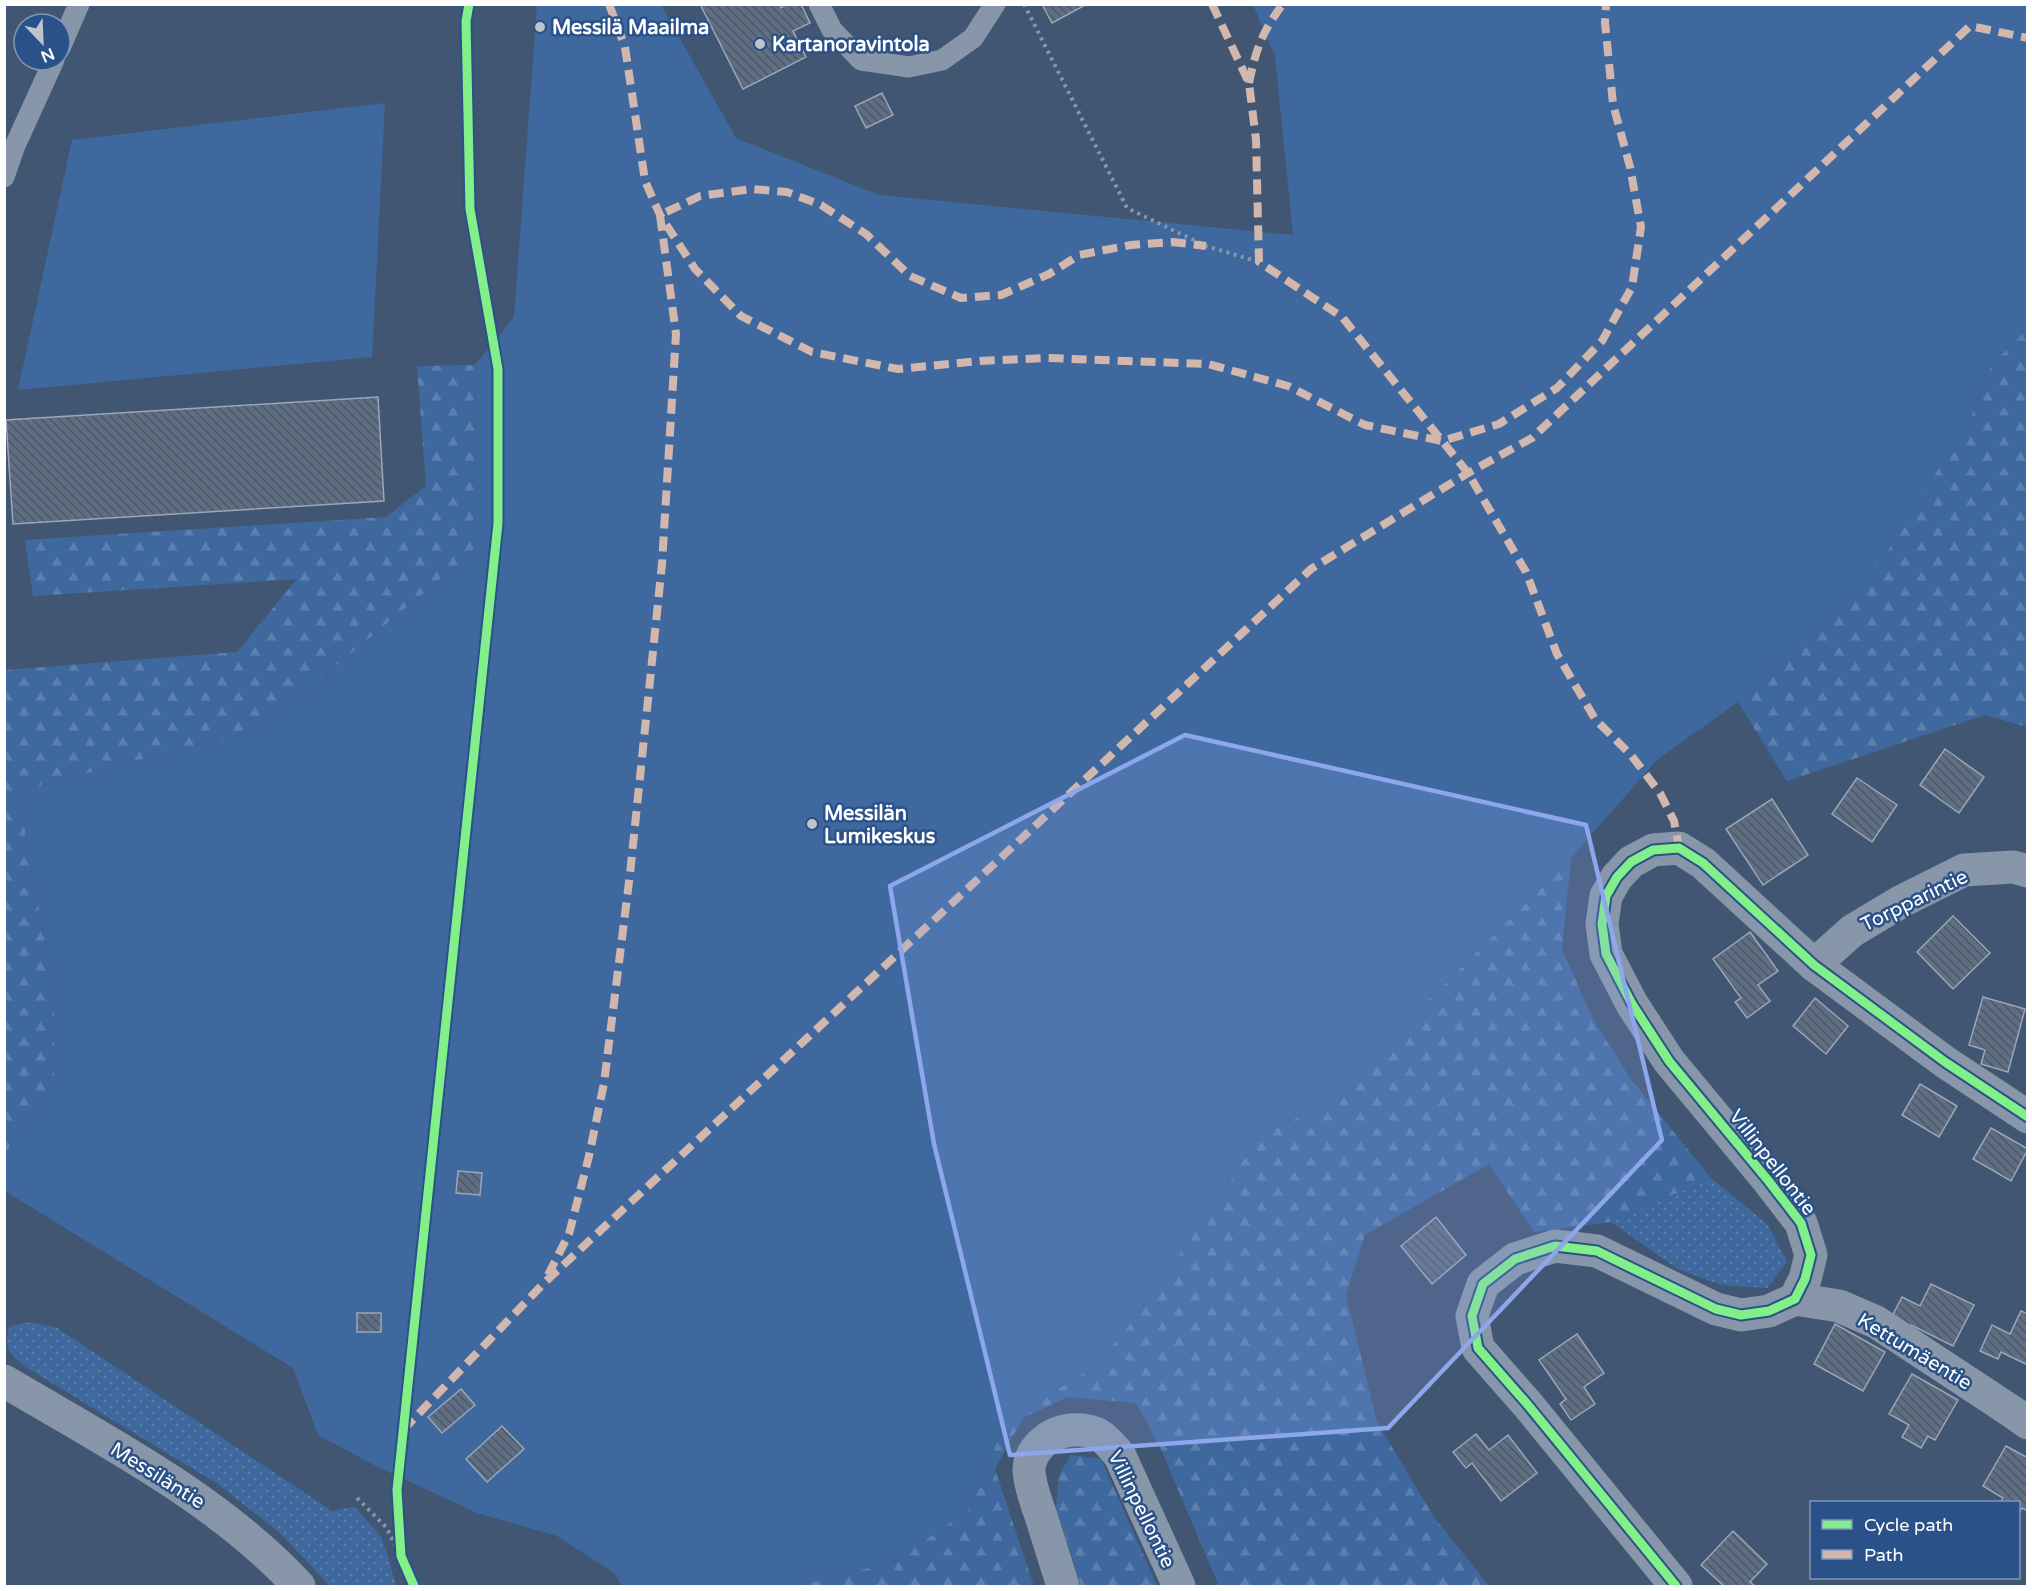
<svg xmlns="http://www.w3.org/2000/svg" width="2032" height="1591" font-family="'Varela Round',sans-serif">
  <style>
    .grass { fill: url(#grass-dots) }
    .forest { fill: url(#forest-firs) }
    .garden { fill: #3f699e }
    .building { fill: url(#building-back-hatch); stroke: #9ba7b7; stroke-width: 1.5 }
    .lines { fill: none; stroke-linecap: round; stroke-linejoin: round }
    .path { stroke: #8796a8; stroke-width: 4; stroke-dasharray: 3 4.5; stroke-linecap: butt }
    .service { stroke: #8796a8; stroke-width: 21 }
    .minor { stroke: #8796a8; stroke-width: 33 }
    .tertiary { stroke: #8796a8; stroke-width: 33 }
    .quiet { stroke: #d1b7ad; stroke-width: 8; stroke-dasharray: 15 8; stroke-linecap: butt }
    .cycleway-casing { stroke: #2a5289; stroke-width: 13 }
    .cycleway { stroke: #82f089; stroke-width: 9 }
    .marked { fill: #8ea6ec; fill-opacity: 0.2; stroke: #8ea6ec; stroke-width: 4.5; stroke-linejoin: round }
    .poi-dot { fill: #bcc4ce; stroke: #2a5289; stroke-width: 2 }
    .labels { text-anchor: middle; stroke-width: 5; stroke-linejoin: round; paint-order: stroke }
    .poi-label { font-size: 20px; font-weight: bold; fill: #fff; stroke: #2a5289; text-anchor: start }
    .street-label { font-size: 20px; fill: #fff; stroke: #2a5289 }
  </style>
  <defs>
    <pattern id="grass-dots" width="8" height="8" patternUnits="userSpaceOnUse" patternTransform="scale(1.5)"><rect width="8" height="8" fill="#3f699e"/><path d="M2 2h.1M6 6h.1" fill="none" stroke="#5c80ad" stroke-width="1.8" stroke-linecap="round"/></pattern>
    <pattern id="forest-firs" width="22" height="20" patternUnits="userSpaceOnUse" patternTransform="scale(1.5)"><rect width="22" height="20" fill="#3f699e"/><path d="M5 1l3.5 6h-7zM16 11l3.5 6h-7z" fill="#5c80ad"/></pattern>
    <pattern id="building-back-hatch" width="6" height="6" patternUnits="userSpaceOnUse" patternTransform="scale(1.5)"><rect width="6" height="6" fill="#5d6e85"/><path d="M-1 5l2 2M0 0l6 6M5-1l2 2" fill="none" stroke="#525860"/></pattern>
  </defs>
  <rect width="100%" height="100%" fill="#405673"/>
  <!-- grass -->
  <g class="grass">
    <polygon points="1711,1178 1768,1225 1787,1262 1767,1288 1721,1285 1678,1269 1611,1222"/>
    <path d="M30 1322 57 1328 332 1511 355 1507 381 1537 387 1553 396 1586H330L279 1532 218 1484 27 1368C10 1354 2 1349 10 1326Z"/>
  </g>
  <!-- forest -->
  <g class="forest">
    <polygon points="2027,329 2027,727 1985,715 1787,781 1738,702 1797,645 1970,418 1991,365"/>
    <polygon points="475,365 473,552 260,729 18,791 55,998 54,1084 5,1154 5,670 237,652 297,579 33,596 25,540 386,517 426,486 417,366"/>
    <polygon points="1571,858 1562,949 1593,1019 1630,1078 1711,1178 1611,1222 1534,1232 1489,1164 1365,1235 1346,1295 1377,1422 1434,1517 1489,1586 1219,1586 1160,1447 1136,1403 1068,1397 1023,1418 995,1469 1034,1586 797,1586 895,1561 967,1511 1005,1424 1095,1365 1126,1329 1208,1214 1261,1134 1319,1108"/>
    <polygon points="1071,1455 1101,1459 1157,1586 1081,1586 1056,1507 1059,1475"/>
  </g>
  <!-- garden -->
  <g class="garden">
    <polygon points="537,5 661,5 736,138 879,195 1293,235 1275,56 1253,5 2027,5 2027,329 1991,365 1970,418 1886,554 1797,645 1738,702 1658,759 1571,858 1319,1108 1261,1134 1208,1214 1126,1329 1095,1365 1005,1424 967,1511 895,1561 797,1586 622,1586 614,1573 557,1536 477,1513 376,1466 318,1435 293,1368 5,1191 5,1154 54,1084 55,998 18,791 260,729 473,552 475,365 514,317"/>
    <polygon points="385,103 372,357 18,390 72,140"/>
  </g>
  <!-- building -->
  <g class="building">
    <polygon points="700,4 779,4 781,8 787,4 801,4 810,23 793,31 806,57 743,89"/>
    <polygon points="1042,4 1087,4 1052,23"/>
    <polygon points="882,93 893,115 866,128 855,106"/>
    <polygon points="378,397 384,501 13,524 6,420"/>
    <polygon points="1945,749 1984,777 1959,813 1920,785"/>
    <polygon points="1857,778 1897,805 1872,842 1832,814"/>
    <polygon points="1772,799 1808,855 1763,885 1726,829"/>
    <polygon points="1953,916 1990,953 1953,989 1917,952"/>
    <polygon points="1750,932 1778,971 1758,985 1770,1001 1747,1018 1735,1002 1741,998 1713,959"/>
    <polygon points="1983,997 2025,1009 2008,1072 1981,1064 1985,1050 1969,1045"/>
    <polygon points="1815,998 1848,1026 1826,1054 1793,1026"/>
    <polygon points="1920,1084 1957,1106 1939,1137 1902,1115"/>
    <polygon points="1991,1128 2028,1149 2011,1181 1973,1159"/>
    <polygon points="458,1171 482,1173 480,1195 456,1193"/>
    <polygon points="1436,1217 1466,1255 1432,1284 1401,1246"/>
    <polygon points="1931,1284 1974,1305 1953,1346 1911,1325 1907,1331 1889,1322 1902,1297 1920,1306"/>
    <polygon points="2021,1311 2028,1314 2028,1365 2001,1352 1998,1359 1980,1351 1992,1325 2010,1334"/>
    <rect x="357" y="1313" width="24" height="19"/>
    <polygon points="1835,1324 1885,1352 1863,1391 1814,1364"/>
    <polygon points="1577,1334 1604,1373 1584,1387 1595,1404 1571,1420 1560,1404 1566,1399 1539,1360"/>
    <polygon points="1912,1374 1958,1400 1935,1440 1928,1436 1921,1448 1902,1437 1909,1425 1889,1414"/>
    <polygon points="461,1389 475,1405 442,1433 428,1417"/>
    <polygon points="502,1426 524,1449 487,1482 466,1459"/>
    <polygon points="1476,1434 1489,1450 1508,1435 1537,1473 1501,1501 1472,1463 1466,1468 1453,1452"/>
    <polygon points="2006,1446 2028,1458 2028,1511 2022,1508 2018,1515 2018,1502 2001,1502 2003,1498 1983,1486"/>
    <polygon points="1733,1531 1767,1564 1750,1582 1755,1586 1724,1586 1701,1565"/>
  </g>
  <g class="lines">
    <!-- path -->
    <g class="path">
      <polyline points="1024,4 1127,208 1206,246 1259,262"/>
      <polyline points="357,1498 386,1527 401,1556"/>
    </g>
    <!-- service -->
    <g class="service">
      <polyline points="819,4 832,30 861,60 909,67 942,60 973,38 995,4"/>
      <polyline points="60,48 79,4"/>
      <polyline points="4,177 14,148 54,60"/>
    </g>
    <!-- minor -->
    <g class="minor">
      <polyline points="1814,965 1852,931 1902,901 1964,870 2013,867 2028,871"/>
      <polyline points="1795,1299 1839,1306 1876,1322 2014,1413 2028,1423"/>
      <path d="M1063 1586C1056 1563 1048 1539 1041 1516 1036 1502 1030 1486 1029 1471 1029 1449 1050 1432 1071 1430 1096 1428 1105 1437 1120 1456L1179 1586"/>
      <polyline points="1676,1586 1528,1405 1478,1348 1472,1316 1483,1284 1515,1259 1555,1246 1597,1251 1716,1309 1741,1315 1769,1311 1795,1299 1805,1279 1811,1255 1801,1223 1767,1179 1669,1061 1632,1004 1606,954 1602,924 1606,896 1617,877 1631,862 1653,850 1679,848 1703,863 1814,965 1945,1062 2028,1117"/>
    </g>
    <!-- tertiary -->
    <path class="tertiary" d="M4 1381C107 1442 217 1498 299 1586"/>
    <!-- quiet -->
    <g class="quiet">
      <polyline points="609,4 625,47 645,181 660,215 695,269 741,316 812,352 898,369 980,361 1047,358 1208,364 1288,386 1365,425 1442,441 1499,424 1557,388 1602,341 1632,287 1641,227 1630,167 1613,104 1605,22 1606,4"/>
      <polyline points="1212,4 1249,83 1256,140 1259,262 1342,317 1468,473 1526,572 1557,654 1595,719 1631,755 1660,793 1674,821 1679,848"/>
      <path d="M1249 83C1256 49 1262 32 1283 4"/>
      <polyline points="548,1275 569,1234 589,1156 604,1083 630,874 662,564 676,334 660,215 700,196 752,189 787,192 821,205 866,234 910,276 961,298 1001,295 1049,274 1079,255 1131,245 1173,242 1206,246"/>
      <polyline points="403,1430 544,1283 1311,569 1468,473 1532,438 1970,26 2028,38"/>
    </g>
    <defs>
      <g id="cycleway">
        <polyline points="414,1586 401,1556 397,1490 498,523 498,369 470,209 466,21 469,4"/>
        <polyline points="1676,1586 1528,1405 1478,1348 1472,1316 1483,1284 1515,1259 1555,1246 1597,1251 1716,1309 1741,1315 1769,1311 1795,1299 1805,1279 1811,1255 1801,1223 1767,1179 1669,1061 1632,1004 1606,954 1602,924 1606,896 1617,877 1631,862 1653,850 1679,848 1703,863 1814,965 1945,1062 2028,1117"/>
      </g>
    </defs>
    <!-- cycleway casing -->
    <use href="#cycleway" class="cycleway-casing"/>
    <!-- cycleway -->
    <use href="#cycleway" class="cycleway"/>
  </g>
  <!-- marked area -->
  <path class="marked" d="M1185 735 1586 825 1662 1140 1388 1428 1010 1455 934 1144 890 886Z"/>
  <!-- markers -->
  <g class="poi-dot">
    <circle cx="540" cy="27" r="6"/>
    <circle cx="760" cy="44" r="6"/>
    <circle cx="812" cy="824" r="6"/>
  </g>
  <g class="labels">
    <!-- poi labels -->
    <g class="poi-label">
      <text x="552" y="34">Messilä Maailma</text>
      <text x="772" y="51">Kartanoravintola</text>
      <text x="824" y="820">Messilän<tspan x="824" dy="23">Lumikeskus</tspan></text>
    </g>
    <!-- street labels -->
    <g class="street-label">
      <text transform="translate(1914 900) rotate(-26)" y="7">Torpparintie</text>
      <text transform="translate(1773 1162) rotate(52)" y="7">Villinpellontie</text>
      <text transform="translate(1915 1351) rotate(31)" y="7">Kettumäentie</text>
      <text transform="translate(158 1475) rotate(32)" y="7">Messiläntie</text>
      <text transform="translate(1142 1509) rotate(64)" y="7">Villinpellontie</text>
    </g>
  </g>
  <!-- border -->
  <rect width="2032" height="1591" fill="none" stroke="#ffffff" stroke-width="12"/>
  <!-- legend -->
  <rect x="1810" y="1501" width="210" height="78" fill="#2a5289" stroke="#7f97b8" stroke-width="1.5"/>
  <rect x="1822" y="1520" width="30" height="9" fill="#82f089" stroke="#7f97b8" stroke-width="1.5"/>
  <text x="1864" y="1531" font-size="18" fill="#ffffff">Cycle path</text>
  <rect x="1822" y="1550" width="30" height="9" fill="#d1b7ad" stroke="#7f97b8" stroke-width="1.5"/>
  <text x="1864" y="1561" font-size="18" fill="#ffffff">Path</text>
  <!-- north arrow -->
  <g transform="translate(42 42) rotate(157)"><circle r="28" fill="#2a5289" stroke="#7f97b8" stroke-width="1.5"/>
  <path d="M0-4.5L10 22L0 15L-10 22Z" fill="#bcc4ce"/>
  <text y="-9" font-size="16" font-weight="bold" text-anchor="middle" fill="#ffffff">N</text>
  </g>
</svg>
